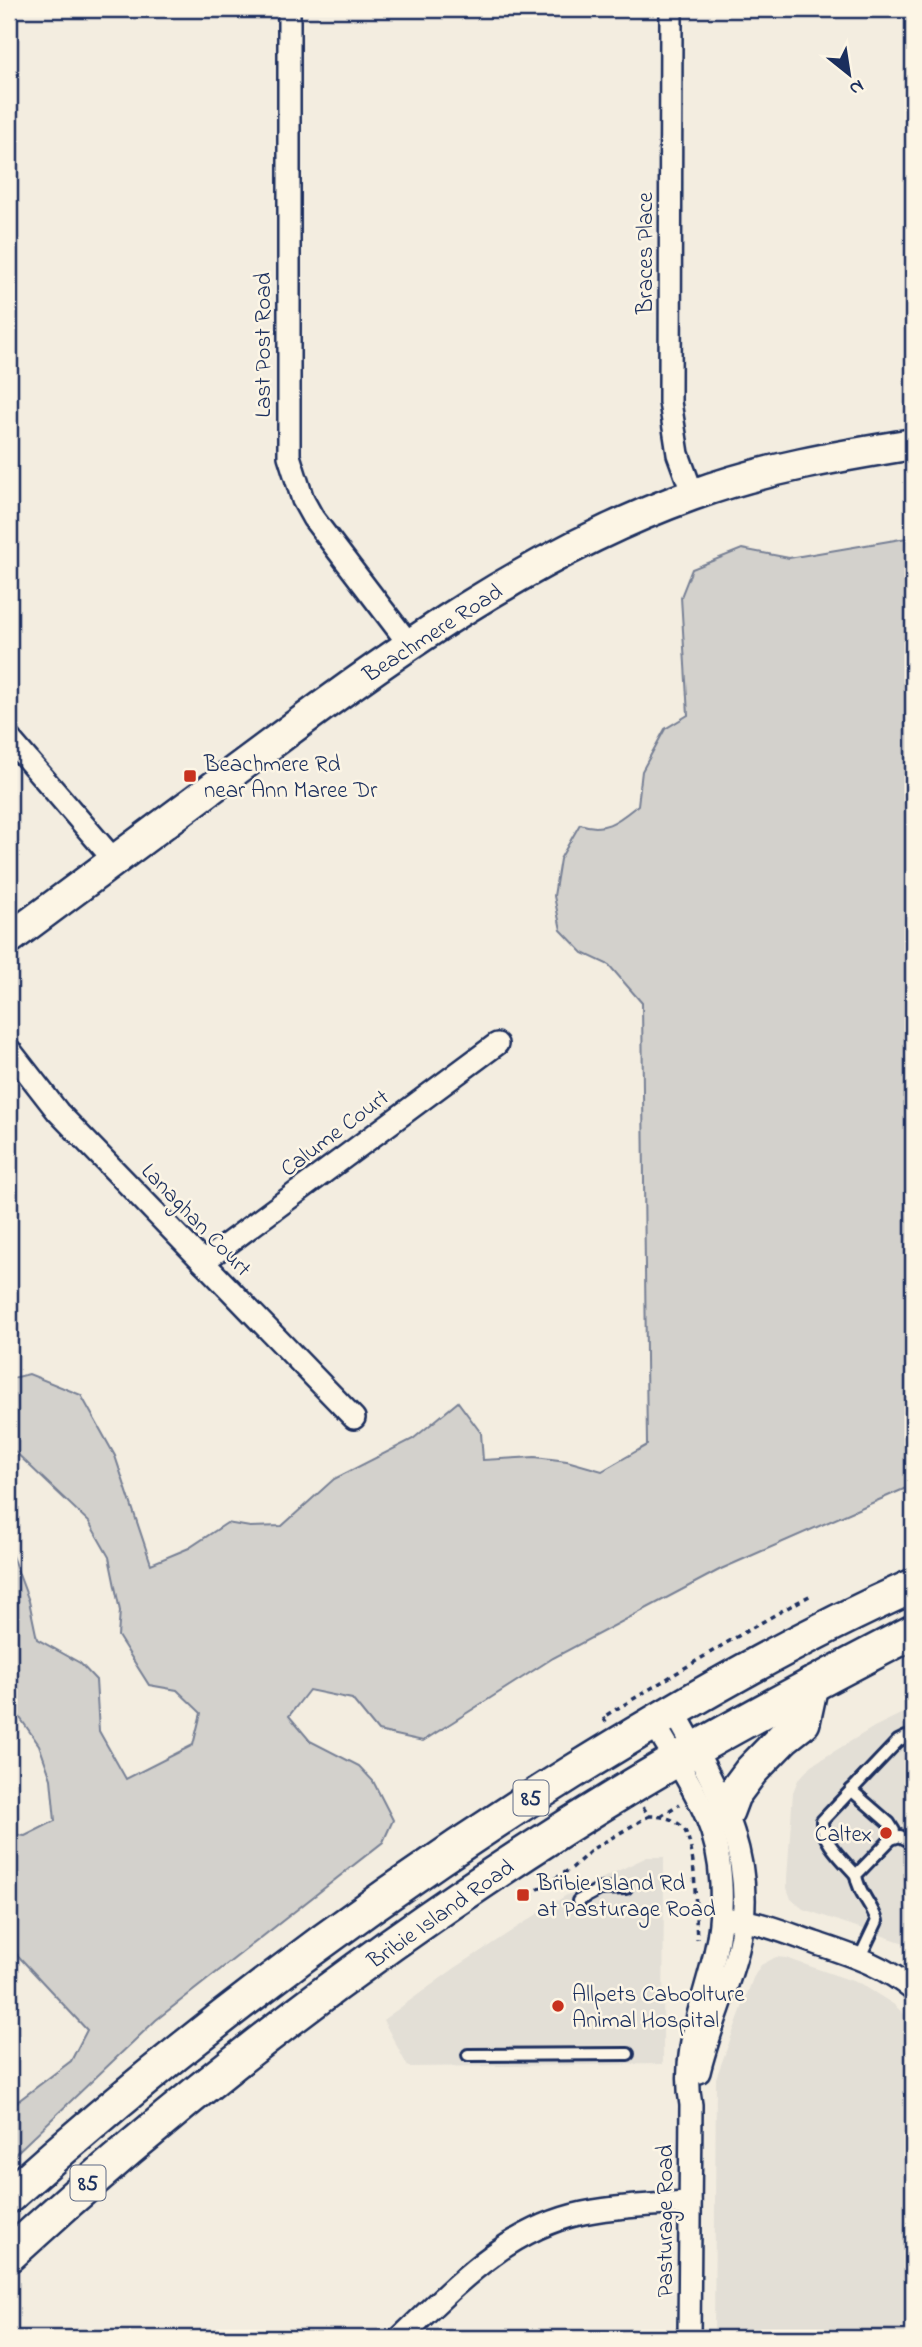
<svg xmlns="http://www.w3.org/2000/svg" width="922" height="2347" font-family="'Indie Flower',sans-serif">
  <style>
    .built { fill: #e3dfd6 }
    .green { fill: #d3d1cc; stroke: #778095; stroke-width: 2 }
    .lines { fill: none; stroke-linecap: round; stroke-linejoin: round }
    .service-casing { stroke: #1b2f5e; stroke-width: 16 }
    .minor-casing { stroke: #1b2f5e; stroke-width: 26 }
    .secondary-casing { stroke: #1b2f5e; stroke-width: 35 }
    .primary-casing { stroke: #1b2f5e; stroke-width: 38 }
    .path { stroke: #1b2f5e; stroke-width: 3.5; stroke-dasharray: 5 5; stroke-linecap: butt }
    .service { stroke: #fcf5e5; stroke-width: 10 }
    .minor { stroke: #fcf5e5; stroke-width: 21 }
    .secondary { stroke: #fcf5e5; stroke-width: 30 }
    .primary { stroke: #fcf5e5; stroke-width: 33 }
    .poi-dot { fill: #c8321e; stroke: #fcf5e5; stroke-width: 2.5 }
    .labels { text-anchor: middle; stroke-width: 5; stroke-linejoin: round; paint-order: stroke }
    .shield { fill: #fcf5e5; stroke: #5e6a86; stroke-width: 2 }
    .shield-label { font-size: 21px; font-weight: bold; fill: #1b2f5e }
    .street-label { font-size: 23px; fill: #1b2f5e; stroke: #fcf5e5 }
    .poi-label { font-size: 23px; fill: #1b2f5e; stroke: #fcf5e5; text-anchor: start }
  </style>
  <rect width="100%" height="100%" fill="#f3ede0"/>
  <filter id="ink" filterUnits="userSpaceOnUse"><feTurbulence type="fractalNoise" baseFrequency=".0143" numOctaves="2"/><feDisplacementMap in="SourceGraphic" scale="14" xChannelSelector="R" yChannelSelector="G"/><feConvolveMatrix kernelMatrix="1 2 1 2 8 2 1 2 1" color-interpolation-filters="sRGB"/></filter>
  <g filter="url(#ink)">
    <!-- built -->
    <g class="built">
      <polygon points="913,1708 913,1946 803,1909 791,1899 787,1888 787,1878 793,1792 798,1780 812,1765 874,1727"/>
      <polygon points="647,1857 664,1857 663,2064 408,2067 383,2020 455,1968 565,1896"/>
      <polygon points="776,1957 786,1958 861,1984 893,2004 913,2022 913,2338 714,2338 716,2078 753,1978 761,1965"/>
    </g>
    <!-- green -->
    <path class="green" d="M913 537V1485L721 1569 553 1658 423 1741 378 1731 352 1699 309 1690 289 1716 310 1741 359 1766 373 1781 393 1820 383 1842 156 2020 9 2160V2108L71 2061 87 2030 9 1946V1834L25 1836 55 1821 51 1779 39 1745 9 1702V1548L29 1601 37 1639 80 1663 96 1680 99 1731 126 1779 193 1745 201 1713 177 1690 149 1685 118 1636 120 1611 109 1557 89 1522 9 1446V1379L29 1374 81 1395 115 1456 151 1564 189 1548 227 1523 250 1527 282 1526 334 1479 413 1439 458 1402 481 1433 483 1460 535 1457 567 1461 602 1471 647 1445 642 1003 609 965 583 953 561 930 554 896 560 859 580 824C606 833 619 820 638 805L642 771 665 729 688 715 681 597 692 569 742 549 789 558Z"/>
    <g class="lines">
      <defs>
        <g id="service">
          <polyline points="851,1790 889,1823 894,1831 891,1839"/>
          <path d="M856 1875C844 1861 821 1841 822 1821L898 1741 906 1737H913"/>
          <polyline points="578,1901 600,1889 626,1888"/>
          <path d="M859 1959 877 1921C872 1904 858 1893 856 1875L891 1839 900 1836 913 1843"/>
          <polyline points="468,2055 628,2054"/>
        </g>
        <g id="minor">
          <polyline points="289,9 289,456 303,500 313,518 409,644"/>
          <polyline points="671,9 670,402 678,454 693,495"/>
          <polyline points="9,738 114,860"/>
          <polyline points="9,1049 58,1112 354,1418"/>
          <polyline points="203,1262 497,1044"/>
          <path d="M674 1711C716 1787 761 1857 738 1949 727 1991 709 2030 699 2072"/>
          <path d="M654 1723C671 1753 692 1783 706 1816 724 1857 725 1910 715 1953 703 2003 681 2053 691 2105L689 2338"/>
          <path d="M731 1919C761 1922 787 1933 815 1943 850 1955 884 1965 913 1990"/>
          <path d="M400 2338C454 2287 506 2229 583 2213 618 2206 654 2205 690 2203"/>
        </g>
        <path id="secondary" d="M9 939C93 876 178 813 263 750 395 651 536 551 692 495 763 469 839 456 913 444"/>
        <g id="primary">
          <polyline points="727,1811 733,1795 751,1771 784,1737 803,1722 811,1685"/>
          <path d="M9 2196C184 2039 371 1898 571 1773 681 1705 794 1639 913 1586"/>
          <path d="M9 2255C200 2079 409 1921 632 1786 723 1731 818 1681 913 1632"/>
        </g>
      </defs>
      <!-- service casing -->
      <use href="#service" class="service-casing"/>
      <!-- minor casing -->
      <use href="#minor" class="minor-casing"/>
      <!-- secondary casing -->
      <use href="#secondary" class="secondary-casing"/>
      <!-- primary casing -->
      <use href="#primary" class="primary-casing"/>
      <!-- path -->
      <g class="path">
        <path d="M606 1722 603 1717C673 1676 741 1632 813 1594"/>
        <path d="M643 1807 649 1816C662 1816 675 1818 684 1829 697 1849 695 1913 697 1939"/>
        <polyline points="661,1816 679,1804"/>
        <polyline points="521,1900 572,1868 594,1848 649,1816"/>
      </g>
      <!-- service -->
      <use href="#service" class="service"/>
      <!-- minor -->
      <use href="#minor" class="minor"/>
      <!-- secondary -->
      <use href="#secondary" class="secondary"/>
      <!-- primary -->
      <use href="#primary" class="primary"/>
    </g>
  </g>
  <!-- markers -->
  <g class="poi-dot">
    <rect x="183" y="769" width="14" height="14" rx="3.5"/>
    <circle cx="886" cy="1833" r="7"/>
    <rect x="516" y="1888" width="14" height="14" rx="3.5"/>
    <circle cx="558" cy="2006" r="7"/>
  </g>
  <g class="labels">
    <!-- shield labels -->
    <g class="shield">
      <rect x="513.5" y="1780.5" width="35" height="35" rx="5"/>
      <rect x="70.5" y="2165.5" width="35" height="35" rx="5"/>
    </g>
    <g class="shield-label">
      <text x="531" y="1805">85</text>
      <text x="88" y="2190">85</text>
    </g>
    <!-- street labels -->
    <g class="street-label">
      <text transform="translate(644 253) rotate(-90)" y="8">Braces Place</text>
      <text transform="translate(262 345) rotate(-90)" y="8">Last Post Road</text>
      <text transform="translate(432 632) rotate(-33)" y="8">Beachmere Road</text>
      <text transform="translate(334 1132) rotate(-37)" y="8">Calume Court</text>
      <text transform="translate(197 1219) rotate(46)" y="8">Lanaghan Court</text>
      <text transform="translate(440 1913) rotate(-35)" y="8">Bribie Island Road</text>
      <text transform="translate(664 2221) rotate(-90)" y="8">Pasturage Road</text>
    </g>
    <!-- poi labels -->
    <g class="poi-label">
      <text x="204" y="771">Beachmere Rd<tspan x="204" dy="26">near Ann Maree Dr</tspan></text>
      <text x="872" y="1841" text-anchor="end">Caltex</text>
      <text x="537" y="1890">Bribie Island Rd<tspan x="537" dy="26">at Pasturage Road</tspan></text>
      <text x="572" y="2001">Allpets Caboolture<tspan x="572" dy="26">Animal Hospital</tspan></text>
    </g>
  </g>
  <!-- margin -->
  <rect width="922" height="2347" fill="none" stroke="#fcf5e5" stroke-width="35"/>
  <rect x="18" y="18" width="887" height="2312" fill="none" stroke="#1b2f5e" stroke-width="2.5" filter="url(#ink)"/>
  <!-- north arrow -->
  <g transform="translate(849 74) rotate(150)" stroke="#fcf5e5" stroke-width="5" paint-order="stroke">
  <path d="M0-5L12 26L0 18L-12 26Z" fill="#1b2f5e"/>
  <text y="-10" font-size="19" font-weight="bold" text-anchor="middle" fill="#1b2f5e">N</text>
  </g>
</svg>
